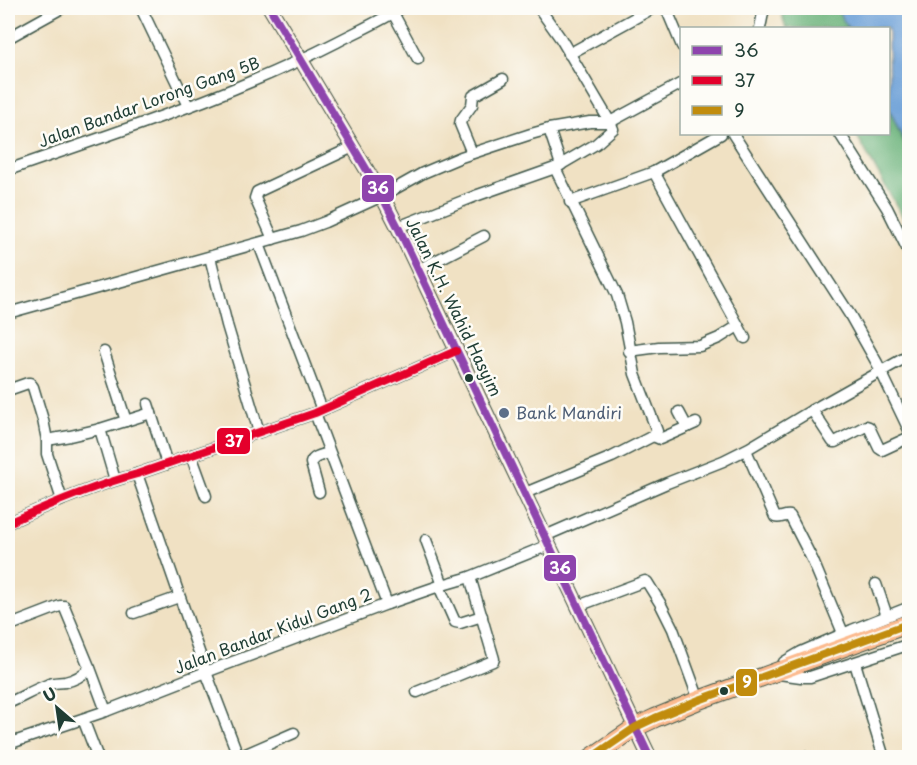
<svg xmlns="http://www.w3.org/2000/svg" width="917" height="765" font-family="'Playpen Sans',sans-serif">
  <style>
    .forest { fill: #6ab27a; stroke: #447857; stroke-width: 1.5 }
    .water { fill: #6b9fd7; stroke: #456e86; stroke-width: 1.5 }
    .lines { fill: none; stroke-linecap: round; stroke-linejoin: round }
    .street-casing { stroke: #3e5649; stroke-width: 13 }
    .secondary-casing { stroke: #3e5649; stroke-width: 16 }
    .highway-casing { stroke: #3e5649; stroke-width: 20 }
    .street { stroke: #fff; stroke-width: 10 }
    .secondary { stroke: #fee3d2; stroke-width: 14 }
    .highway { stroke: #fcba8e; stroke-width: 18 }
    .bus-1-casing { stroke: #fdfcf7; stroke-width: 12 }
    .bus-2-casing { stroke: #fdfcf7; stroke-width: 12 }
    .bus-3-casing { stroke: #fdfcf7; stroke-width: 12 }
    .bus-1 { stroke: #8e44ad; stroke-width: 8 }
    .bus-2 { stroke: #e4002b; stroke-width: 8 }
    .bus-3 { stroke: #c18c0d; stroke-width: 8 }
    .bus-dot { fill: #1f3d34; stroke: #fdfcf7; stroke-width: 2 }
    .service-dot { fill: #5c6f8a; stroke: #fdfcf7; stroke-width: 2 }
    .labels { text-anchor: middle; stroke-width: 5; stroke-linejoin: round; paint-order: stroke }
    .street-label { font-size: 16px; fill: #1f3d34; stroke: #fdfcf7 }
    .service-label { font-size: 16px; fill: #4e5e75; stroke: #fdfcf7; text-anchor: start }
    .line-badge { stroke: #fdfcf7; stroke-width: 2 }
    .badge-label { font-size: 16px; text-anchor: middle; font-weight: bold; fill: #fff }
  </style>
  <rect width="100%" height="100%" fill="#fdfcf7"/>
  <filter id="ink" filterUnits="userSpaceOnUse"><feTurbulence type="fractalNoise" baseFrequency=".0167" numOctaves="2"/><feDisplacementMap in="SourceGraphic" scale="12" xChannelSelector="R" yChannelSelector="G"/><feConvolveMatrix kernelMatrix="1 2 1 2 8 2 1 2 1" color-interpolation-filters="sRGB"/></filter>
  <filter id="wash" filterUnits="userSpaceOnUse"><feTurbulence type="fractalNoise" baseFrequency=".008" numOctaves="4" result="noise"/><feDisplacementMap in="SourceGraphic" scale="24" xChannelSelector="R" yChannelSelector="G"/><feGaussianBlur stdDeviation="1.35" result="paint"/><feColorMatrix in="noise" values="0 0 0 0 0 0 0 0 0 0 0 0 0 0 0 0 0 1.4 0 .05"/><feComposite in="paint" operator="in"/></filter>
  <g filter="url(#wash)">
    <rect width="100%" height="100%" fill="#f0e1c3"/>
    <!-- forest -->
    <g class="forest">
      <polygon points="780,8 836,8 848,28 786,28"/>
      <polygon points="889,109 909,154 909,228 856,134 888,134"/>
    </g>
    <!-- water -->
    <polygon class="water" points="836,8 909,8 909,152 889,108 888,28 848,28"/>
  </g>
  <g filter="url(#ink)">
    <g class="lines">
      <defs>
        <g id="street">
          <polyline points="141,8 188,106"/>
          <polyline points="666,8 682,46"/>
          <polyline points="393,13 418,59"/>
          <polyline points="760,28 764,8"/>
          <polyline points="8,38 62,8"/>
          <polyline points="569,54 653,8"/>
          <polyline points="549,129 561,165"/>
          <polyline points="733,134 850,315 877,363 910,432"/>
          <polyline points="840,134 887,208 910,254"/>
          <polyline points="472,153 460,124 461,120 472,105 473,96 503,79"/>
          <path d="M8 170C119 131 232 96 337 42 358 31 381 21 401 8"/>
          <polyline points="654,172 745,338"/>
          <polyline points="570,202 654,172 721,134"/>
          <polyline points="398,227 478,195 555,168 596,144 613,129 610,122 561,39 539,8"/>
          <polyline points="273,239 255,198 257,192 353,147"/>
          <polyline points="259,244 322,410"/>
          <polyline points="210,257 227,325 259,432"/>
          <polyline points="418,270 484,236"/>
          <polyline points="8,313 301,231 325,222 382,196 423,173 461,157 531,134 549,129 590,122 610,122 682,83"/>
          <polyline points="629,351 659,347 700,346 719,338 738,326"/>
          <polyline points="104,352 126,421"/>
          <polyline points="8,390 28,383 30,383 33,387 43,420 47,440 47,454 62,500"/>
          <polyline points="148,404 167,464"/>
          <polyline points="812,410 833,442 835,442 866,426 869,427 879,448 882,450 910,437"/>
          <polyline points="679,412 687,427"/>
          <polyline points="315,413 387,604"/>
          <polyline points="100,429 151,413"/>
          <polyline points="653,436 660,439 696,423"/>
          <polyline points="47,440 70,436 100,429 115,480"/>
          <path d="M746 450 775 517C780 519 784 515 790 516L813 561 843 633"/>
          <polyline points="191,455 206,496"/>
          <polyline points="137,474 206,672 239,758"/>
          <path d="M319 492 311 463C313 456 323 455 329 453"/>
          <polyline points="525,493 612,457 653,436 657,431 635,374 625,322 617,295 555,168"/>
          <path d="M8 523C50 504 93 486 137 474L315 413 456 351"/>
          <polyline points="545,536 667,483 723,461 749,448 814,409 910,355"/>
          <polyline points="426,540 443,585"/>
          <polyline points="876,584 887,616"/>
          <polyline points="439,586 455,622 460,623 482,616"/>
          <polyline points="578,606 645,581 647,582 660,603 673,629 699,700"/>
          <polyline points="134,613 179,597"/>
          <polyline points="8,626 60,606 64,606 90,669"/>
          <polyline points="784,662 801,652 852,630 910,607"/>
          <polyline points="855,663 884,758"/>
          <polyline points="779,674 801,677 810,677 910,644"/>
          <polyline points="417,692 493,661 494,659 470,577"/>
          <path d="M8 703C21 698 33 690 47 685 53 682 59 683 65 682 75 680 83 675 90 668L106 711"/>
          <polyline points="83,719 98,758"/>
          <polyline points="8,744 106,711 206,672 387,604 439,586 470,577 549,545"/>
          <polyline points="239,757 294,733"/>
          <polyline points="805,757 805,758"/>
        </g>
        <polyline id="secondary" points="270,8 380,192 398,227 650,758"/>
        <polyline id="highway" points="591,758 636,727 655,718 699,700 910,623"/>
      </defs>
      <!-- street casing -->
      <use href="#street" class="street-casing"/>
      <!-- secondary casing -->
      <use href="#secondary" class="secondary-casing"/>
      <!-- highway casing -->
      <use href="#highway" class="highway-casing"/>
      <!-- street -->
      <use href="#street" class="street"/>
      <!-- secondary -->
      <use href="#secondary" class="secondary"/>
      <!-- highway -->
      <use href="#highway" class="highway"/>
      <defs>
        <polyline id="bus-1" points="270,8 380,192 398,227 650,758"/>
        <path id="bus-2" d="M8 523C50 504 93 486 137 474L315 413 456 351"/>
        <polyline id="bus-3" points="591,758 636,727 655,718 699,700 910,623"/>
      </defs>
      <!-- bus-1 casing -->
      <use href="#bus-1" class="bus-1-casing"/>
      <!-- bus-2 casing -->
      <use href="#bus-2" class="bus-2-casing"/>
      <!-- bus-3 casing -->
      <use href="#bus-3" class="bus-3-casing"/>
      <!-- bus-1 -->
      <use href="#bus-1" class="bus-1"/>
      <!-- bus-2 -->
      <use href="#bus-2" class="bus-2"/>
      <!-- bus-3 -->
      <use href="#bus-3" class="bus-3"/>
    </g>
  </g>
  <!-- markers -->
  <g class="bus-dot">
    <circle cx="469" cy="378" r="5"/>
    <circle cx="724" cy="691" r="5"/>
  </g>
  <circle class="service-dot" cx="504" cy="413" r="6"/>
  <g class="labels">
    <!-- street labels -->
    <g class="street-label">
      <text transform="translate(149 102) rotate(-20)" y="6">Jalan Bandar Lorong Gang 5B</text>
      <text transform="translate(454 307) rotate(64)" y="6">Jalan K.H. Wahid Hasyim</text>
      <text transform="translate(273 631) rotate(-21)" y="6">Jalan Bandar Kidul Gang 2</text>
    </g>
    <!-- service labels -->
    <g class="service-label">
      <text x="516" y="419">Bank Mandiri</text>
    </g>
  </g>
  <g class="line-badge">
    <rect x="361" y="174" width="34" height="29" rx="6" fill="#8e44ad"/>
    <rect x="216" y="427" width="35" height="28" rx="6" fill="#e4002b"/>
    <rect x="543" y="554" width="34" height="28" rx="6" fill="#8e44ad"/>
    <rect x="735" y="668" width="23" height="29" rx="6" fill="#c18c0d"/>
  </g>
  <g class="badge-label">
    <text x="378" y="194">36</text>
    <text x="234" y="447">37</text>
    <text x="560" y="574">36</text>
    <text x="747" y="688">9</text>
  </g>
  <!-- margin -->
  <rect width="917" height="765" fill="none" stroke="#fdfcf7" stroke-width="30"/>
  <!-- legend -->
  <rect x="680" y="27" width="210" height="108" fill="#fdfcf7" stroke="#a4b0a9" stroke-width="1.5"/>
  <rect x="692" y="46" width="30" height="9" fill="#8e44ad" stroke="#a4b0a9" stroke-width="1.5"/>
  <text x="734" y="57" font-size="18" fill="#1f3d34">36</text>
  <rect x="692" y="76" width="30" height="9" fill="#e4002b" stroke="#a4b0a9" stroke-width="1.5"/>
  <text x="734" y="87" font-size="18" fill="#1f3d34">37</text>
  <rect x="692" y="106" width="30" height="9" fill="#c18c0d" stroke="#a4b0a9" stroke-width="1.5"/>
  <text x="734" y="117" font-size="18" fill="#1f3d34">9</text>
  <!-- north arrow -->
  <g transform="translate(57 708) rotate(331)" stroke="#fdfcf7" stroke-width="4.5" paint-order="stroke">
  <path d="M0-4.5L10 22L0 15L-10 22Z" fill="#1f3d34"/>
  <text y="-9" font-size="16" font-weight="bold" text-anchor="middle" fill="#1f3d34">U</text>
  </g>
</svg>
